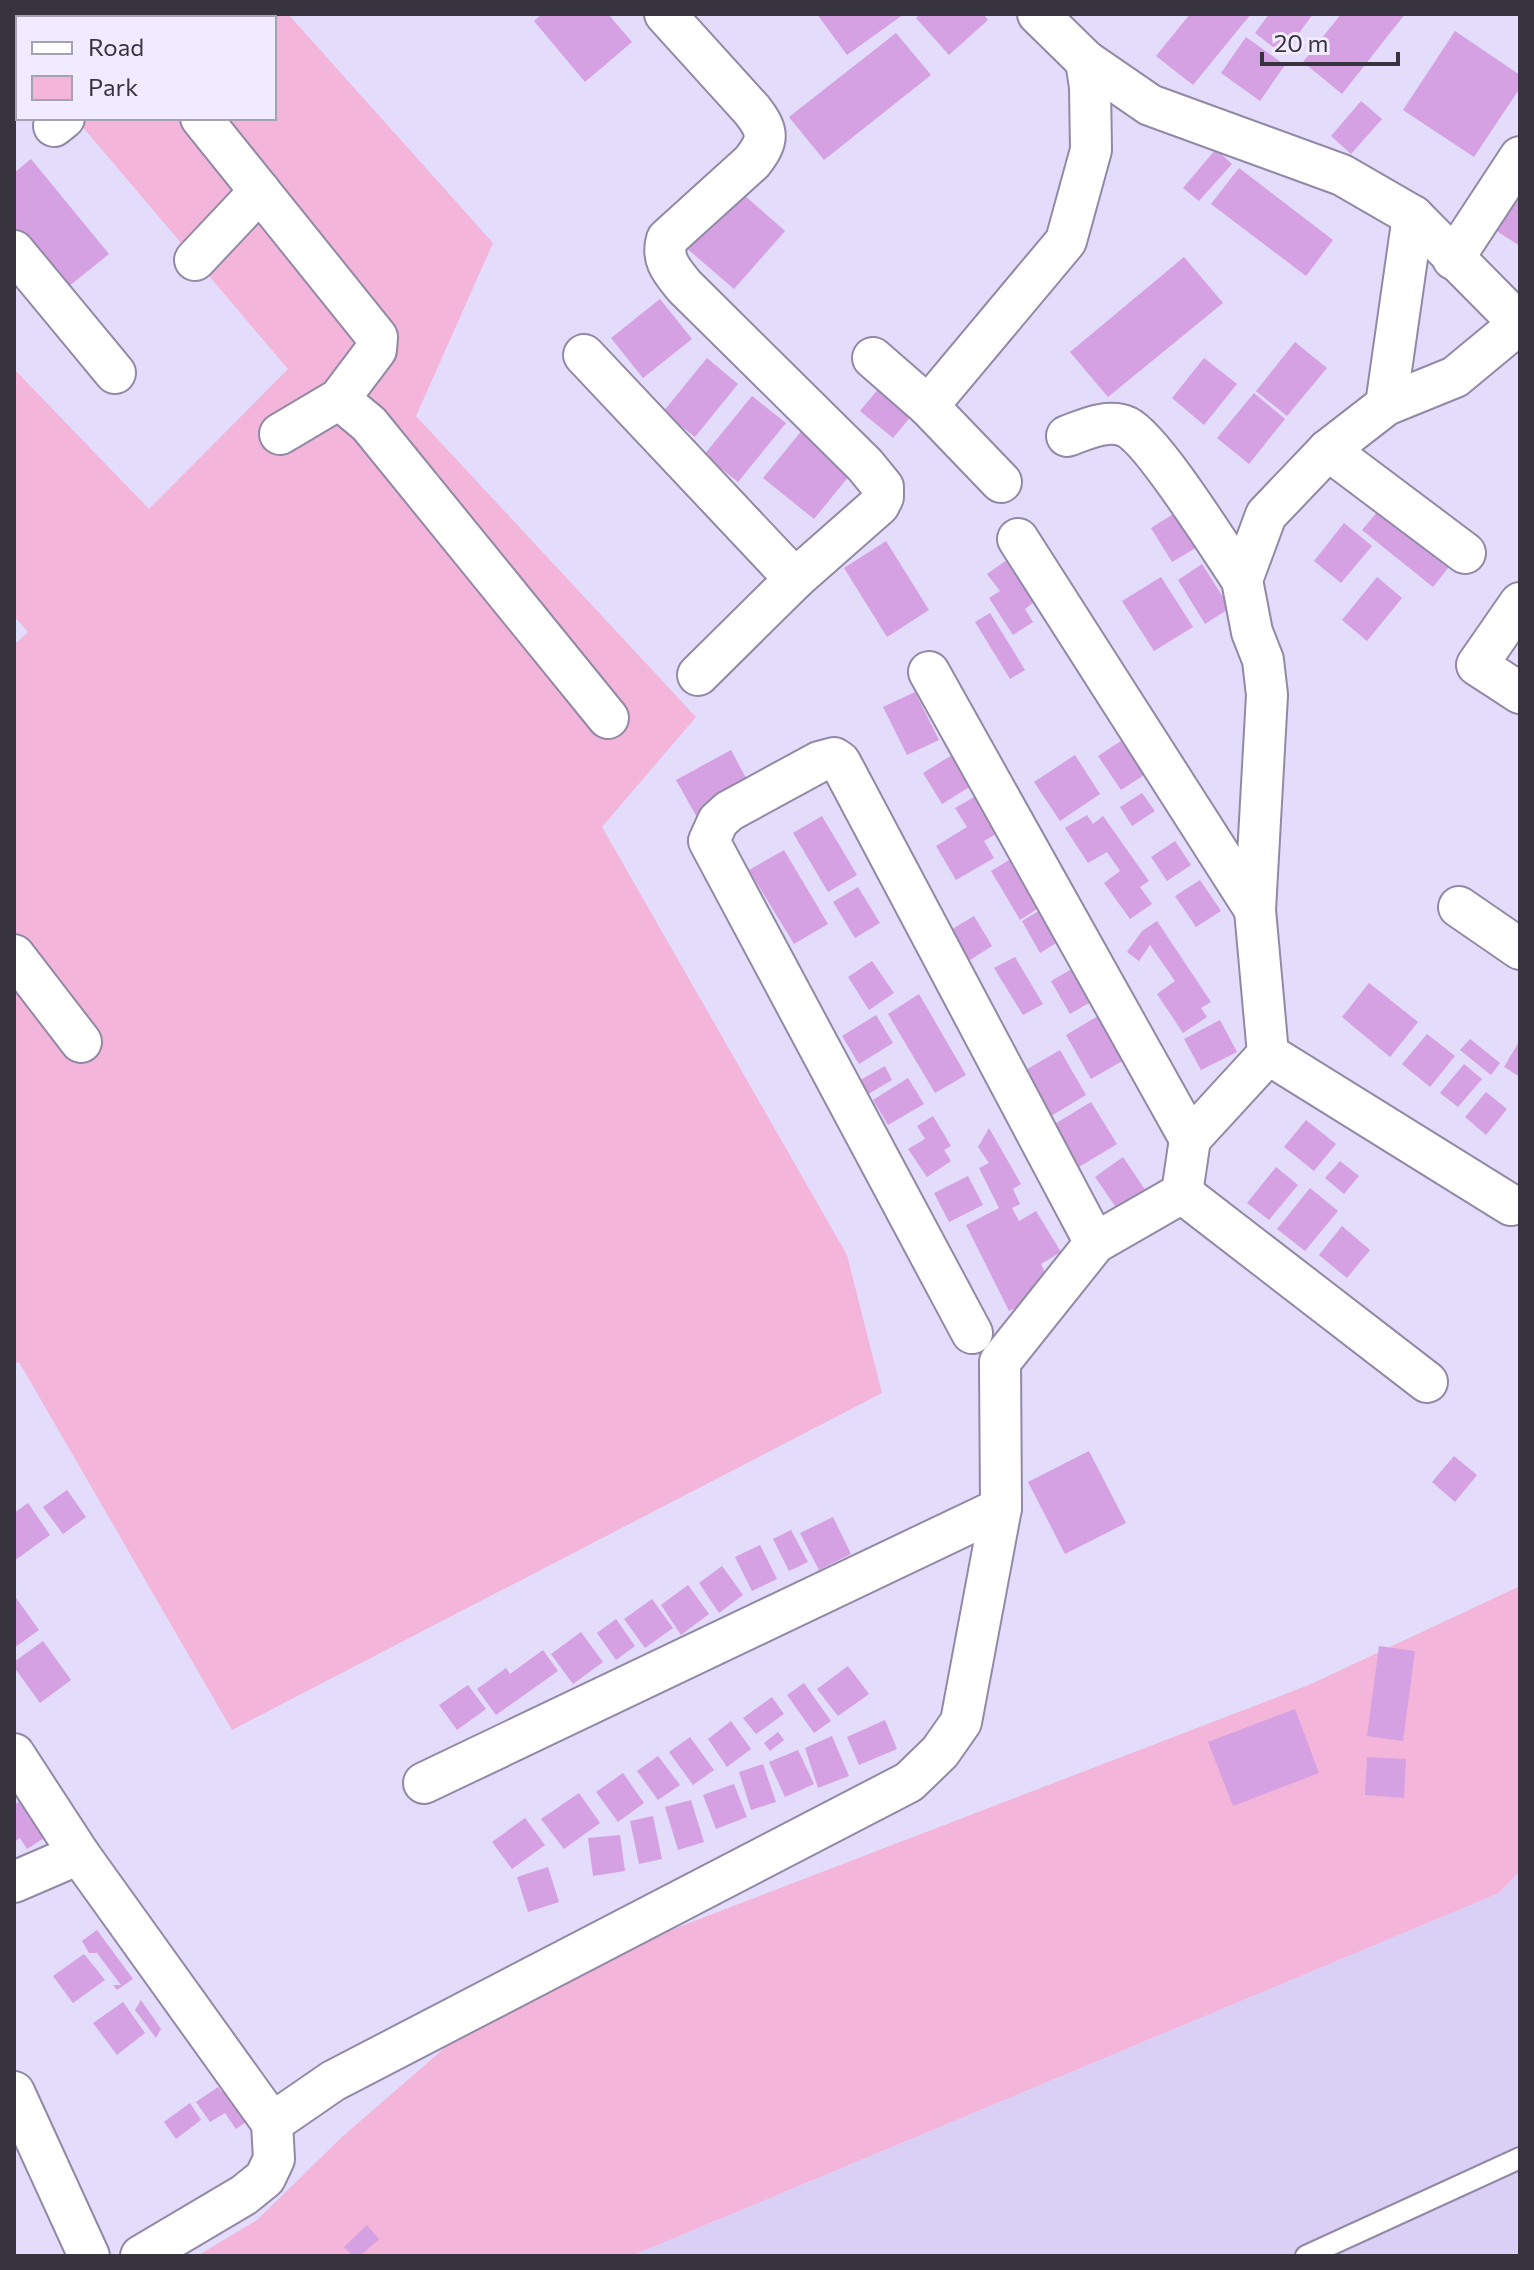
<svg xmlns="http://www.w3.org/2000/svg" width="1534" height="2270" font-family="Commissioner,sans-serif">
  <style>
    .built { fill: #dad0f6 }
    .green { fill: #f3b5da }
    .building { fill: #d5a1e2 }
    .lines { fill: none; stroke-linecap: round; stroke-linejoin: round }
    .lane-casing { stroke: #9189a6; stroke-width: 24 }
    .street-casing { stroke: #9189a6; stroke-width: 44 }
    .lane { stroke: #fff; stroke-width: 20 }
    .street { stroke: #fff; stroke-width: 40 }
  </style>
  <rect width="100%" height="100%" fill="#e3dcfb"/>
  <!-- built -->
  <polygon class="built" points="1520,1871 1520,2256 631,2256 1499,1893"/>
  <!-- green -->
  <g class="green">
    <polygon points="186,14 288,14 493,243 416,416 696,717 602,827 847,1255 882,1393 232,1730 19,1362 14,1364 14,645 28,632 14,616 14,369 149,509 288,369 75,118 274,118 274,18 182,18"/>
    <polygon points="1520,1586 1520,1871 1499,1893 631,2256 197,2256 257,2220 342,2137 509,1992 1309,1685"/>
  </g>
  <!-- building -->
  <g class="building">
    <polygon points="542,14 608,14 632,42 585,82 534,21"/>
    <polygon points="817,14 904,14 847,55"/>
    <polygon points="920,14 983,14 988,20 949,55 916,18"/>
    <polygon points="1190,14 1251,14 1193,85 1156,56"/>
    <polygon points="1269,14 1313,14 1283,55 1255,33"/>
    <polygon points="1341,14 1405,14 1342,94 1303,62"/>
    <polygon points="1455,31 1520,75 1520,88 1474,157 1403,110"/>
    <polygon points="896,33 931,75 824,160 789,117"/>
    <polygon points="1246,37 1285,65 1260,101 1221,73"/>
    <polygon points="1361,101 1382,119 1351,154 1331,136"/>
    <polygon points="1216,149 1232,164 1199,201 1183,188"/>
    <polygon points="31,159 109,254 63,291 14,232 14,173"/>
    <polygon points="1239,168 1333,240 1306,276 1211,204"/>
    <polygon points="1520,183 1520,246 1492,228"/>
    <polygon points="734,186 785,231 734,289 683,245"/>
    <polygon points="1184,257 1223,303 1108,397 1070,352"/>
    <polygon points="660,299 692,339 643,378 611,338"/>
    <polygon points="1295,342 1327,368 1287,416 1256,391"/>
    <polygon points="707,358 738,384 695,437 663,412"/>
    <polygon points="1204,358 1237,384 1204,425 1172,398"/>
    <polygon points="884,382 917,409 893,438 860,411"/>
    <polygon points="1254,393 1285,419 1249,464 1217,438"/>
    <polygon points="752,396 786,423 738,482 704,455"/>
    <polygon points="803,429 854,470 814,519 763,478"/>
    <polygon points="1387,500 1457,557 1433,587 1362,530"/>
    <polygon points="1178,511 1199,546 1172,562 1151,528"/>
    <polygon points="1344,523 1372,546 1341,583 1314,561"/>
    <polygon points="886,541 929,610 887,637 844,568"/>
    <polygon points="1011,557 1040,597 1025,609 1033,622 1013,635 989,598 1000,591 987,574"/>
    <polygon points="1202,564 1230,608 1205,624 1178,580"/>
    <polygon points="1161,577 1193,627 1154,651 1122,601"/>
    <polygon points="1377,577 1402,598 1367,641 1342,620"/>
    <polygon points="990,613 1025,670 1010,679 975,622"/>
    <polygon points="915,692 939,740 907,755 883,707"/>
    <polygon points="1121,741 1144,775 1121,790 1098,756"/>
    <polygon points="731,750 753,791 699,821 676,780"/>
    <polygon points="952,755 971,786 942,804 923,773"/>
    <polygon points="1075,755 1100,794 1060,821 1034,782"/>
    <polygon points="1142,793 1155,811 1132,826 1120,807"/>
    <polygon points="976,796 998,833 984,841 994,858 956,880 936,846 967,827 955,808"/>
    <polygon points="1087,815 1093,824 1103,816 1149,881 1140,887 1152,904 1130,919 1104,883 1120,871 1107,852 1088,863 1065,828"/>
    <polygon points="822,816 857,875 828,892 793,833"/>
    <polygon points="1175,841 1191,865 1167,881 1151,857"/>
    <polygon points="784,850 828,924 794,944 749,870"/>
    <polygon points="1014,857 1043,905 1020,920 991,871"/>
    <polygon points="1200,880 1221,911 1196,927 1175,896"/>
    <polygon points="858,887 880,923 855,938 833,902"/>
    <polygon points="1042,909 1061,940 1040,953 1022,921"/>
    <polygon points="974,916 992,946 967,962 949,931"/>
    <polygon points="1157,921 1211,1002 1201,1008 1207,1017 1183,1033 1157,994 1175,981 1150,945 1139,961 1127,952 1142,931"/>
    <polygon points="1015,957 1043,1004 1023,1015 994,968"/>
    <polygon points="872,961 894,993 869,1010 848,977"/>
    <polygon points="1075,967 1094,1000 1070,1014 1051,981"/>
    <polygon points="1369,983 1418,1022 1390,1057 1342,1017"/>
    <polygon points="919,994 966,1075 935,1093 888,1014"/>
    <polygon points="876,1015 893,1043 859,1064 842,1036"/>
    <polygon points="1098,1016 1124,1060 1091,1079 1066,1035"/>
    <polygon points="1220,1020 1237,1052 1201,1070 1184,1039"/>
    <polygon points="1427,1034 1455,1056 1430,1087 1402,1064"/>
    <polygon points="1470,1039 1500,1063 1491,1075 1460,1050"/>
    <polygon points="1520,1040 1520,1077 1504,1067"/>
    <polygon points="1060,1050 1086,1095 1051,1116 1024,1071"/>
    <polygon points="1464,1064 1482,1079 1458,1107 1440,1093"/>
    <polygon points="885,1066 892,1080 865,1096 857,1082"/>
    <polygon points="908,1078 924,1104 888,1125 873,1100"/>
    <polygon points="1486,1092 1507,1109 1486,1135 1465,1117"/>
    <polygon points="1091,1102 1117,1144 1079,1167 1053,1125"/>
    <polygon points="933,1116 951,1146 944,1150 951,1161 927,1177 908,1149 925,1139 917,1126"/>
    <polygon points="1306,1120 1336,1144 1314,1171 1284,1147"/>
    <polygon points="989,1128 1021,1184 1013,1189 1020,1204 1012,1208 1019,1221 1036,1211 1061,1252 1041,1264 1053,1289 1009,1311 966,1225 999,1208 979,1168 989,1163 978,1147"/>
    <polygon points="1123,1157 1150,1197 1122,1216 1095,1177"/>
    <polygon points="1340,1161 1359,1176 1344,1194 1325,1178"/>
    <polygon points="1276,1167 1298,1185 1269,1220 1247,1203"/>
    <polygon points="968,1176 983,1205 949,1222 934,1193"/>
    <polygon points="1310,1188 1338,1211 1305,1251 1277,1229"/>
    <polygon points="1342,1226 1370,1250 1347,1278 1319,1255"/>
    <polygon points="1089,1451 1126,1523 1065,1554 1028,1482"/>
    <polygon points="1454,1456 1477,1475 1455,1502 1432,1482"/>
    <polygon points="67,1490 86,1517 63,1534 43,1507"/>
    <polygon points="28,1503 50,1535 14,1561 14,1513"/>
    <polygon points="833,1517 851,1554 819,1570 800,1533"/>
    <polygon points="791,1530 808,1562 789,1571 773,1539"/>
    <polygon points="760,1545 777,1579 752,1591 735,1557"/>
    <polygon points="722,1566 743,1595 719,1613 699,1583"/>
    <polygon points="688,1585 709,1614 681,1635 661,1605"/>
    <polygon points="14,1595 39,1630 14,1648"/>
    <polygon points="652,1599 673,1628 645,1648 624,1619"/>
    <polygon points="616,1619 635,1646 616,1660 597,1633"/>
    <polygon points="581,1632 603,1662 573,1684 551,1654"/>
    <polygon points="43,1641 71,1680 40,1703 14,1667 14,1662"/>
    <polygon points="1379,1646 1415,1651 1403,1741 1367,1736"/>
    <polygon points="543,1650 558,1671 496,1715 477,1689 506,1668 510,1674"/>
    <polygon points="848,1666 869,1694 838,1716 817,1689"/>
    <polygon points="804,1683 831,1721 814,1733 787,1695"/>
    <polygon points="468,1685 486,1709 457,1730 439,1705"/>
    <polygon points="772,1697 784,1714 756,1734 743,1718"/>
    <polygon points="1295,1709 1319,1773 1233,1806 1208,1742"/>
    <polygon points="885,1720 897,1749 859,1765 847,1737"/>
    <polygon points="731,1721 751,1749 727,1767 708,1739"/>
    <polygon points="778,1732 784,1740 770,1751 764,1743"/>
    <polygon points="832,1736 849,1776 818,1788 805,1748"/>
    <polygon points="690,1737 714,1770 693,1785 669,1752"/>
    <polygon points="798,1750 814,1784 785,1797 769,1762"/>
    <polygon points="658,1756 680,1785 658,1800 637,1771"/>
    <polygon points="1367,1757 1406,1759 1404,1798 1365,1795"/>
    <polygon points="763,1764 776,1802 751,1810 739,1772"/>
    <polygon points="623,1773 644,1803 618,1822 596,1792"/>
    <polygon points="734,1784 747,1817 716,1829 703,1795"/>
    <polygon points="579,1793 600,1823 564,1849 541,1819"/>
    <polygon points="691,1800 704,1842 678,1850 665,1807"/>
    <polygon points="20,1801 44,1838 27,1849 20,1838 14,1842 14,1805"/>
    <polygon points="653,1816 662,1859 639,1864 630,1821"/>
    <polygon points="525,1818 545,1845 512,1869 492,1842"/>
    <polygon points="620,1835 625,1871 593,1876 588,1838"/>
    <polygon points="548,1867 559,1902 528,1912 517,1877"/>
    <polygon points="97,1930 133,1979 117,1990 113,1985 121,1985 97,1953 89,1953 82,1941"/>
    <polygon points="84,1954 105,1980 73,2003 53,1976"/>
    <polygon points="141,2000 161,2029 156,2038 135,2010"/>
    <polygon points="123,2002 145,2033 117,2055 93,2023"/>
    <polygon points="237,2082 259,2113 236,2129 225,2113 210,2122 196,2102 218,2087 222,2092"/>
    <polygon points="190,2103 201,2120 176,2139 164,2122"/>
    <polygon points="367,2225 379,2239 360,2256 353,2256 344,2247"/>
  </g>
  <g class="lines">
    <defs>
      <polyline id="lane" points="1306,2256 1520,2158"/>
      <g id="street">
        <polyline points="117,14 120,18"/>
        <path d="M665 14 752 110C769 132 769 140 752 162L667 239C661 259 671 270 684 286L865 465 883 487V497L879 505 795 579 698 675"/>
        <polyline points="1038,14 1086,61 1150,105 1342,175 1413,216 1520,324"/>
        <polyline points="201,118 377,337 376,350 339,399 280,434"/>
        <polyline points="54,126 64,118"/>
        <polyline points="14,251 115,373"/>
        <polyline points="1453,259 1520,157"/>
        <polyline points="195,260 260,191"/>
        <polyline points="584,355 795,579"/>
        <polyline points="873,358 928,406 1066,241 1091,150 1090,87 1086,61"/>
        <polyline points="339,399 369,424 608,718"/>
        <polyline points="1386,405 1413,216"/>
        <polyline points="928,406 1001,482"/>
        <path d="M1067 436C1084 430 1108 418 1127 427 1154 441 1221 549 1242 580"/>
        <polyline points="1328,450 1465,553"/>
        <polyline points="1018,539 1255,910"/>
        <polyline points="1520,603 1477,665 1520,693"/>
        <polyline points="929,672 1190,1139"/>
        <polyline points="1459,907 1520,949"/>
        <polyline points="14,955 81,1042"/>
        <polyline points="1182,1193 1427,1382"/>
        <polyline points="1511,1205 1268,1054 1255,910 1267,695 1263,660 1252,632 1242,580 1266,515 1328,450 1386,405 1455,377 1519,324"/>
        <polyline points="972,1333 709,841 718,821 729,811 819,762 834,758 840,762 1095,1243"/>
        <polyline points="14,1754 79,1854 272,2123 274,2159 265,2178 244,2195 141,2256"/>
        <polyline points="424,1783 1001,1508"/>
        <polyline points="14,1882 79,1854"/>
        <polyline points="14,2092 89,2256"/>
        <polyline points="272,2123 333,2081 909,1782 940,1752 961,1722 1001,1508 1000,1362 1095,1243 1182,1193 1190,1139 1268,1054"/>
      </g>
    </defs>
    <!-- lane casing -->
    <use href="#lane" class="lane-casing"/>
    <!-- street casing -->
    <use href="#street" class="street-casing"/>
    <!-- lane -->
    <use href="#lane" class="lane"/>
    <!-- street -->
    <use href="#street" class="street"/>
  </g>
  <!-- border -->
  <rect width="1534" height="2270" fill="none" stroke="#373440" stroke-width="32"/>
  <!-- legend -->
  <rect x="16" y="16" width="260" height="104" fill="#f0ebfe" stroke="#a6a2b2" stroke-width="2"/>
  <rect x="32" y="42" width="40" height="12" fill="#ffffff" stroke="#a6a2b2" stroke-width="2"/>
  <text x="88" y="56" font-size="24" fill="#373440">Road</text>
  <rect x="32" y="76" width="40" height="24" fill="#f3b5da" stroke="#a6a2b2" stroke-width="2"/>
  <text x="88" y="96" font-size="24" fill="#373440">Park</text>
  <!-- scale -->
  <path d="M1262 52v12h136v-12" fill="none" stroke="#373440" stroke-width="4"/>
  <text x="1274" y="52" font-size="24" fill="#373440" stroke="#f0ebfe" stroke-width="6" paint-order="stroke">20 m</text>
</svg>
